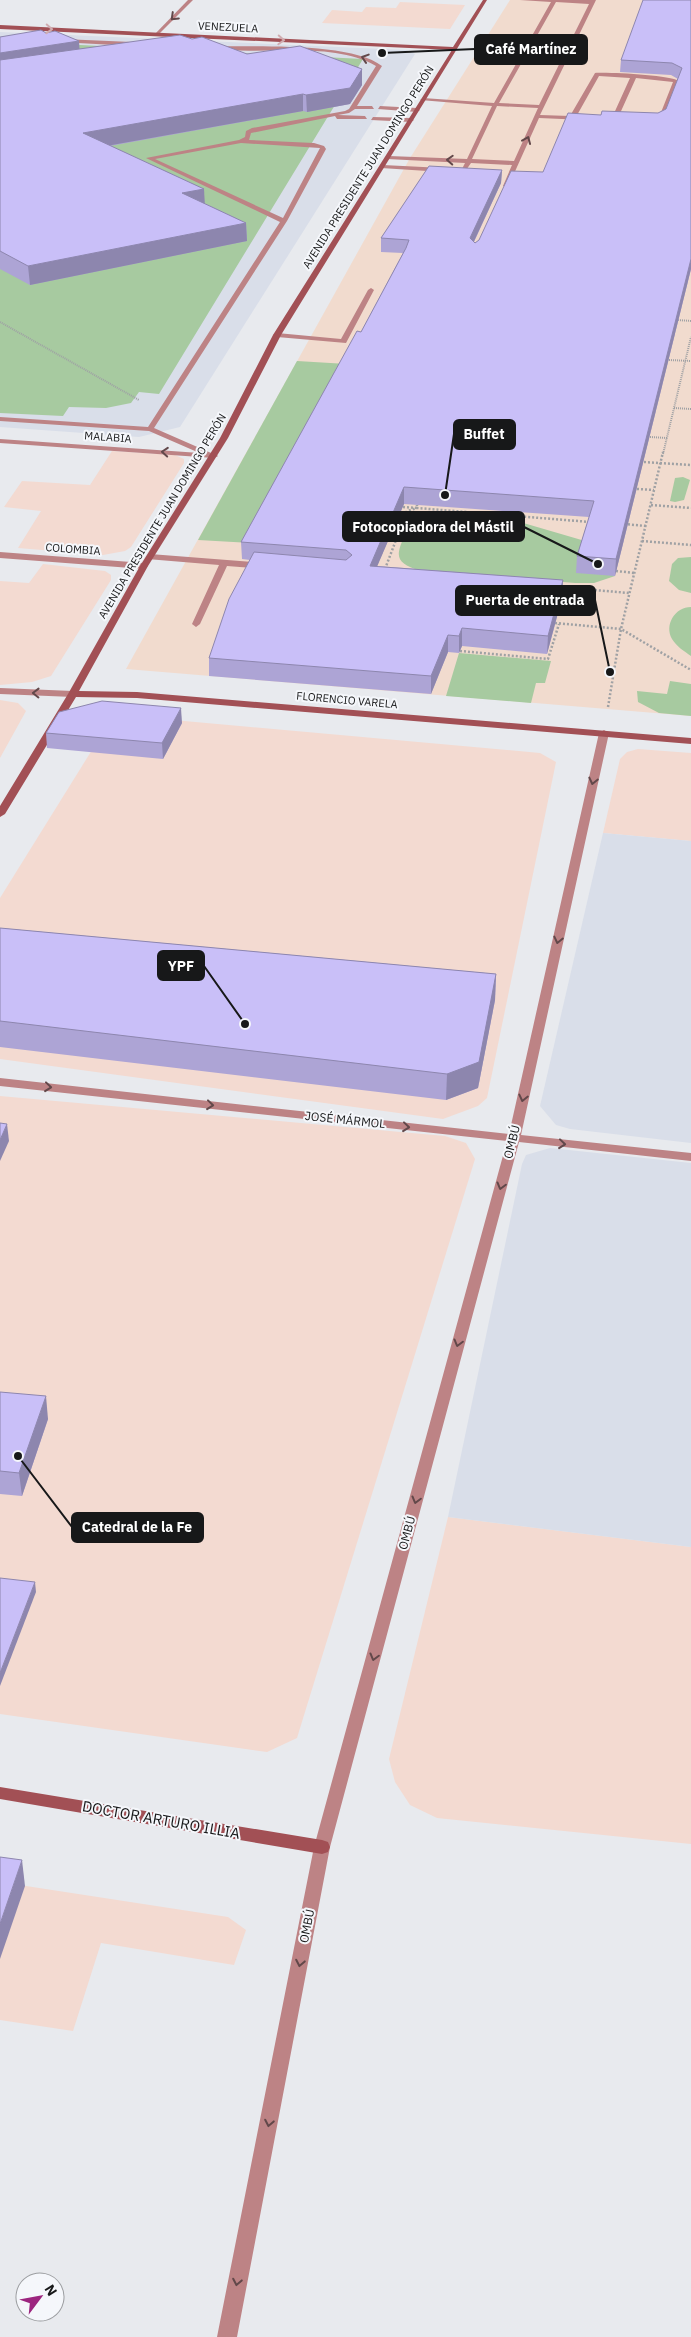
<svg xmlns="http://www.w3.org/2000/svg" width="691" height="2337" font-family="'IBM Plex Sans',sans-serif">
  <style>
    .commercial { fill: #f3dad1 }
    .built { fill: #d9dee9 }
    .education { fill: #f1dbce }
    .green { fill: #a7caa0 }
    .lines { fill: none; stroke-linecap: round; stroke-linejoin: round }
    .path-far1 { stroke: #9fa1a4; stroke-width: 2; stroke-dasharray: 1 1; stroke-linecap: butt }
    .path { stroke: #9fa1a4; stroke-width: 2.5; stroke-dasharray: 2 2; stroke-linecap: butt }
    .lane { fill: #bd8385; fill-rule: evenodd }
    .street { fill: #bd8385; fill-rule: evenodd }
    .secondary { fill: #a25055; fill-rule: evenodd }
    .wall { fill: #ada4d5 }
    .shaded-wall { fill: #8d86ae }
    .building { fill: #c9bff8; stroke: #8d86ae }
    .oneway { stroke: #62484a }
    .oneway2 { stroke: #d0acb0 }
    .labels { text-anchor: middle; stroke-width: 4; stroke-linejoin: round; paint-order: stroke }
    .far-street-label { font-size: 11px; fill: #171819; stroke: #f5f7fb }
    .street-label { font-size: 12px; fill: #171819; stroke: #f5f7fb }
    .near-street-label { font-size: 15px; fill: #171819; stroke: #f5f7fb }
    .leader { fill: none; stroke: #171819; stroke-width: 2 }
    .callout-dot { fill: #171819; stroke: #f5f7fb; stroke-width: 2 }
    .callout { fill: #171819; stroke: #171819; stroke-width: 2 }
    .callout-label { font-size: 14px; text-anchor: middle; font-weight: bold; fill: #fff }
  </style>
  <rect width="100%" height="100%" fill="#e8eaee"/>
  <!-- commercial -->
  <g class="commercial">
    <polygon points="400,2 465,5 450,29 322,23 332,10 362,12 366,7 396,8"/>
    <polygon points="112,451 175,455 184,459 184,463 131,547 125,551 103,555 18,548 41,511 4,507 22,481 90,485"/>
    <polygon points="43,564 105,571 111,575 111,580 51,676 32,682 0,685 0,581 29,583"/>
    <polygon points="0,700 18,703 26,711 0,758"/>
    <polygon points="129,716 540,753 556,762 487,1098 478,1106 443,1119 0,1059 0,898 110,721"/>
    <polygon points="638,749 691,753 691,841 603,833 620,759 627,752"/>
    <polygon points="0,1096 445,1136 466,1143 475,1159 297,1738 267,1752 0,1714"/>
    <polygon points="448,1517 691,1547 691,1844 437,1818 410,1805 395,1782 389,1759"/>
    <polygon points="0,1882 228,1917 246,1930 234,1965 101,1943 73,2031 0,2020"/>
  </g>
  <!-- built -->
  <g class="built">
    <polygon points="0,32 406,50 415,54 180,427 139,437 0,427"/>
    <polygon points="603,833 691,841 691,1143 570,1129 556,1125 540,1106"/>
    <polygon points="550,1148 691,1163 691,1547 448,1517 522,1164 526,1155"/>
  </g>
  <!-- education -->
  <polygon class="education" points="510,0 691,0 691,716 126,669 410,158"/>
  <!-- green -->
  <g class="green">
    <polygon points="0,41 363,59 159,394 139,392 131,403 106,408 69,407 63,416 0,413"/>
    <polygon points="297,361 347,364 251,543 198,540"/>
    <polygon points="683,477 690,480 684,500 675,502 670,501 675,478"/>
    <path d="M441 514 506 518 585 541 615 576 594 583H575L420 571C398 563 394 559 404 537 406 533 408 526 411 523 419 517 432 515 441 514Z"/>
    <polygon points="691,557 691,593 679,590 669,581 672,564 678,558"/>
    <path d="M691 607V656C684 651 677 647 672 639 664 625 675 607 691 607Z"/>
    <polygon points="459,653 551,661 545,683 536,683 531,703 446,696"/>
    <polygon points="670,681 691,684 691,716 659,713 638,702 637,691 667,694"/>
  </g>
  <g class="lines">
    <!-- path-far1 -->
    <g class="path-far1">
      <polyline points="678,320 691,321"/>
      <polyline points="0,322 139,400"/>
      <polyline points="669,360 691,361"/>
      <polyline points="674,408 691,409"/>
      <polyline points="650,437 667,438"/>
      <polyline points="663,454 691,337"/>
    </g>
    <!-- path -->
    <g class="path">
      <polyline points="644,462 691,465"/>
      <polyline points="637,489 654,490"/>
      <polyline points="651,505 691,508"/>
      <polyline points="403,507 417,508 417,505"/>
      <polyline points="624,524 646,526"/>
      <polyline points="642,541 691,545"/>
      <polyline points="385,569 407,511 417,508 590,522"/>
      <polyline points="616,571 635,573"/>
      <polyline points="559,587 629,593"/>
      <polyline points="555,623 621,629 691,670"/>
      <polyline points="460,651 548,659 559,624"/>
      <polyline points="608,707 621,629 663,452"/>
    </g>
    <!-- lane -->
    <g class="lane">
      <path d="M520 0H596L540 115 570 116 595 73C609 72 669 75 679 81L662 122 656 124 653 122 658 120 673 82 636 78 617 120 614 122 611 120 630 78 599 76 576 117 585 118V120L539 118 508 187 503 186 512 165 471 163 464 173 461 171 465 163 387 159 389 156 467 159 492 106 420 100 423 98 494 103 551 2ZM556 2 589 4 539 105 499 103ZM497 106 538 108 514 161 472 159Z"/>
      <polygon points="62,39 132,42 135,44 132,46 60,42"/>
      <path d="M215 46C255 47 352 42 382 66L357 106H372L374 109H355L349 113 338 115 365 116 367 119H337L335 116 251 133 249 140 314 143 324 146 326 149 287 221 154 428 218 456 211 458 149 431 0 421V417L148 427 280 222 146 158 239 140 245 137 246 131 252 128 345 111 349 109 376 66C333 41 262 55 213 49ZM241 143 320 148 283 218 155 159Z"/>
      <polygon points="380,106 417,108 420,110 417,112 378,109"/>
      <polygon points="373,117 411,118 414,120 411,122 371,120"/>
      <polygon points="383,165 443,168 446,170 443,172 381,168"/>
      <polygon points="371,288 374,290 346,343 277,337 273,335 277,333 341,339 368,290"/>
      <polygon points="150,554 264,563 268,566 264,569 227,566 200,624 196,627 192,624 219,565 147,559 147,555"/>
    </g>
    <!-- street -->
    <g class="street">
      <polygon points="188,0 193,0 158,35 154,35"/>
      <polygon points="0,439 214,454 218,456 214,458 0,443"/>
      <polygon points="0,552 144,563 148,566 144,569 0,558"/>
      <polygon points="0,688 73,691 78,694 73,697 0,694"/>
      <polygon points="604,730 609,733 521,1135 691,1153 691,1161 519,1142 330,1847 237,2337 217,2337 314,1847 507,1141 0,1086 0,1078 509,1134 599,733"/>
    </g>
    <!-- secondary -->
    <g class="secondary">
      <polygon points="483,0 487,0 281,335 228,438 148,566 79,691 137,692 691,738 691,744 137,698 76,697 5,814 0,817 0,806 68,694 140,566 220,438 273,335 452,50 0,29 0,25 453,47"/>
      <polygon points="0,1787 322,1840 328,1842 330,1847 328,1852 322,1854 0,1799"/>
    </g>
  </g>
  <!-- wall -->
  <g class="wall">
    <polygon points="691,0 691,269 615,576 576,573 577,556 589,517 404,504 377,566 563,580 562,598 547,654 462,646 459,653 448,652 431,694 209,676 209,658 250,560 242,559 241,542 361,332 403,253 381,252 381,238 502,170 501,183 474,242 475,243 479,240 543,172 601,115 658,113 666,109 678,79 671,75 620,72 621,60"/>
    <polygon points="46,33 79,41 79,49 192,39 362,85 350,104 307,112 303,111 110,146 204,189 204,203 246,223 247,241 30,285 0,269 0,37"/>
    <polygon points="182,723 163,759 47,748 46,733"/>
    <polygon points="0,928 496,974 495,1000 478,1088 446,1100 0,1047"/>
    <polygon points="0,1392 48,1419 22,1496 0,1494"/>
  </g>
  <!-- shaded-wall -->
  <g class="shaded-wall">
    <polygon points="79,41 80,57 0,69 0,53"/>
    <polygon points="362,69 362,85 350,104 307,112 306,95"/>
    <polygon points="303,94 303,111 84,150 83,133"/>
    <polygon points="502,170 501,183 469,252 470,238"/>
    <polygon points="204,189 205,207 182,193"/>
    <polygon points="246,223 247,241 30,285 28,266"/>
    <polygon points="691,259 691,269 615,576 616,559"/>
    <polygon points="404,487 404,504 370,583 370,566"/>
    <polygon points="563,580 562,598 547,654 548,636"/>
    <polygon points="462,628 462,646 459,653 459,636"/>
    <polygon points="448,635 448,652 431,694 431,676"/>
    <polygon points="181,708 182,723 163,759 162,743"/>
    <polygon points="496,974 495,1000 478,1088 446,1100 447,1074"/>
    <polygon points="7,1124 9,1141 0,1161 0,1140"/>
    <polygon points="46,1396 48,1419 22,1496 19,1473"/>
    <polygon points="35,1582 36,1592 0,1686 0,1673"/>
    <polygon points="22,1860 25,1886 0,1959 0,1924"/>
  </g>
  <!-- building -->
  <g class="building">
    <polygon points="643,0 691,0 691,259 616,559 577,556 594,501 404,487 370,566 563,580 548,636 462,628 459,636 448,635 431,676 209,658 229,599 254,552 346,560 352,555 346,550 241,542 357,331 361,332 406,248 409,240 381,238 429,166 502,170 470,238 475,243 479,240 511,171 543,172 568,113 601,115 602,111 658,113 666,109 682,68 672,63 621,60"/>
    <polygon points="41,30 46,33 55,31 79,41 0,53 0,37"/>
    <polygon points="180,35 192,39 202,37 247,54 300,46 362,69 350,88 306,95 303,94 83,133 204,189 182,193 246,223 28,266 0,251 0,60"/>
    <polygon points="102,701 181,708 162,743 46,733 59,712"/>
    <polygon points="0,928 496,974 479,1062 447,1074 0,1021"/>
    <polygon points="0,1123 7,1124 0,1140"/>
    <polygon points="0,1392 46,1396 19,1473 0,1471"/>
    <polygon points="0,1578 35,1582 0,1673"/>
    <polygon points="0,1857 22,1860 0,1924"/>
  </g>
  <!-- one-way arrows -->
  <defs><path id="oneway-chevron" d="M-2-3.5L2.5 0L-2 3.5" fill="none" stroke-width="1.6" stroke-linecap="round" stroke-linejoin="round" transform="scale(1.25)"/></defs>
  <g class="oneway">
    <use href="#oneway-chevron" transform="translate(174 17) rotate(136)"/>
    <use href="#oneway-chevron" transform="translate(365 58) rotate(-162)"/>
    <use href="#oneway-chevron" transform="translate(527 140) rotate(-67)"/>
    <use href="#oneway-chevron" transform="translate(450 160) rotate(-177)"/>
    <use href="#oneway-chevron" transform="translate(165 452) rotate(-176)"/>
    <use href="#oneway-chevron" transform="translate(36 693) rotate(-179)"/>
    <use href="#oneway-chevron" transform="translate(593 781) rotate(103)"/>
    <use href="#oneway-chevron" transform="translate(558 940) rotate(103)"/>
    <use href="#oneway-chevron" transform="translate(48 1087) rotate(6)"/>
    <use href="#oneway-chevron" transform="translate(523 1098) rotate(103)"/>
    <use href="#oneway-chevron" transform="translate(210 1105) rotate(6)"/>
    <use href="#oneway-chevron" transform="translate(406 1127) rotate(6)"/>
    <use href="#oneway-chevron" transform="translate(562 1144) rotate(6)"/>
    <use href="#oneway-chevron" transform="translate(501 1186) rotate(105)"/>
    <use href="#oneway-chevron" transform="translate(458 1343) rotate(105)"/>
    <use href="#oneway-chevron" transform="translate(416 1500) rotate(105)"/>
    <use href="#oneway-chevron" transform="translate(374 1657) rotate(105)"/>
    <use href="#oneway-chevron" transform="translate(300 1963) rotate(101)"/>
    <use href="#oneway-chevron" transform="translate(269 2123) rotate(101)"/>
    <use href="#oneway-chevron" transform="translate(237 2282) rotate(101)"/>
  </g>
  <g class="oneway2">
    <use href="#oneway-chevron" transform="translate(49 29) rotate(3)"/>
    <use href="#oneway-chevron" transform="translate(281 40) rotate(3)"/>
  </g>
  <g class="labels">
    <!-- far-street labels -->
    <g class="far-street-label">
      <text transform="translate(228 27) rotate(3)" y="4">VENEZUELA</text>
      <text transform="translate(368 167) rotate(-58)" y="4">AVENIDA PRESIDENTE JUAN DOMINGO PERÓN</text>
      <text transform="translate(108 437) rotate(4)" y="4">MALABIA</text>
      <text transform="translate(162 516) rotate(-59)" y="4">AVENIDA PRESIDENTE JUAN DOMINGO PERÓN</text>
      <text transform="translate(73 549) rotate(4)" y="4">COLOMBIA</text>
      <text transform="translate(347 700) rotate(5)" y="4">FLORENCIO VARELA</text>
    </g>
    <!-- street labels -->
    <g class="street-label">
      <text transform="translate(345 1120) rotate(6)" y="4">JOSÉ MÁRMOL</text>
      <text transform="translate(512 1142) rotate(-76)" y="4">OMBÚ</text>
      <text transform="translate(407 1533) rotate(-75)" y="4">OMBÚ</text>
      <text transform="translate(307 1926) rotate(-79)" y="4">OMBÚ</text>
    </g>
    <!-- near-street labels -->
    <g class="near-street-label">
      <text transform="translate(161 1820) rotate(10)" y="5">DOCTOR ARTURO ILLIA</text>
    </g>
  </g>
  <!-- callouts -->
  <path class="leader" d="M382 53L475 49M445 495L454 434M598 564L524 527M610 672L595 600M245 1024L204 966M18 1456L72 1527"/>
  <g class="callout-dot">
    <circle cx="382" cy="53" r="5"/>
    <circle cx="445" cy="495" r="5"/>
    <circle cx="598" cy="564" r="5"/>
    <circle cx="610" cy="672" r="5"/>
    <circle cx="245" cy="1024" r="5"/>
    <circle cx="18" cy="1456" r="5"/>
  </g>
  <g class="callout">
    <rect x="475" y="35" width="112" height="29" rx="5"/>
    <rect x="454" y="420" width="61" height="29" rx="5"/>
    <rect x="343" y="512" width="181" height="29" rx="5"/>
    <rect x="456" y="586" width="139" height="29" rx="5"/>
    <rect x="158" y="951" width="46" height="29" rx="5"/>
    <rect x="72" y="1513" width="131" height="29" rx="5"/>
  </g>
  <g class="callout-label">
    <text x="531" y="54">Café Martínez</text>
    <text x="484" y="439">Buffet</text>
    <text x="433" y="532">Fotocopiadora del Mástil</text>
    <text x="525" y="605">Puerta de entrada</text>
    <text x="181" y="971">YPF</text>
    <text x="137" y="1532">Catedral de la Fe</text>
  </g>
  <!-- north arrow -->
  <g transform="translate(40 2297) rotate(58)"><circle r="24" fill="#f5f7fb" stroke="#9c9ea1"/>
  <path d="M0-4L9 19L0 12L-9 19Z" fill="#9c257f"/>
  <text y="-8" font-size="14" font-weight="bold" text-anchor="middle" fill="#171819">N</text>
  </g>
</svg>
